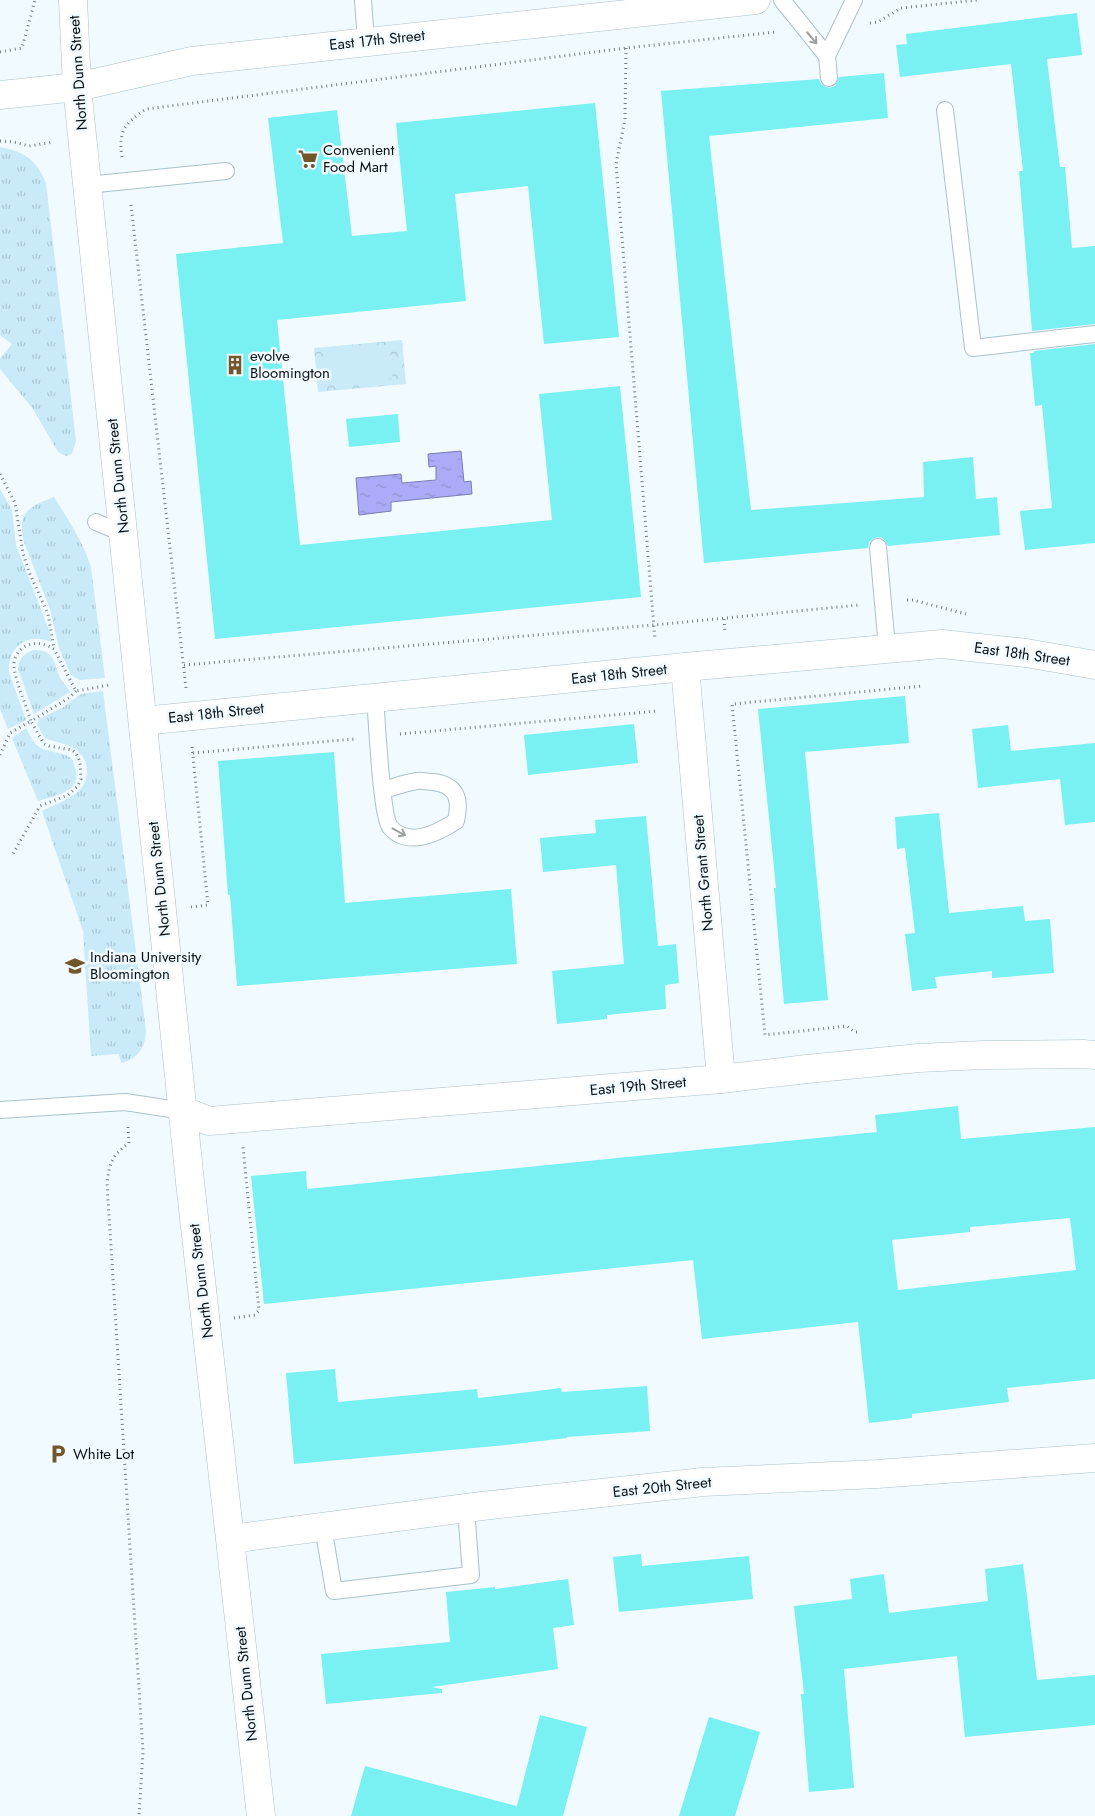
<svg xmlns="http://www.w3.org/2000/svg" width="1095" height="1816" font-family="Jost,sans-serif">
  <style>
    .grass { fill: url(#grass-tufts) }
    .park { fill: url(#park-crowns) }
    .garden { fill: #c9eaf8 }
    .water { fill: url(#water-ripples); stroke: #7a7db3 }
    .building { fill: #79f1f3; fill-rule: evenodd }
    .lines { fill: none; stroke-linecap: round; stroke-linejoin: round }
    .service-casing { stroke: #aac1cb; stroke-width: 18 }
    .minor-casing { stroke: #aac1cb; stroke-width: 29 }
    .tertiary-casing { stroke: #aac1cb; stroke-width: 29 }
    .secondary-casing { stroke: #aac1cb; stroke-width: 29 }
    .path { stroke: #747d81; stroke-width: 3; stroke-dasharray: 1 4; stroke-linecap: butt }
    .service { stroke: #fff; stroke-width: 16 }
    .minor { stroke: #fff; stroke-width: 28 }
    .tertiary { stroke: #fff; stroke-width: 28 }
    .secondary { stroke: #fff; stroke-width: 28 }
    .oneway { stroke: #9da0a1 }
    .labels { text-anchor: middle; stroke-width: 5; stroke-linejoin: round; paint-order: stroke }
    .street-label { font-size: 15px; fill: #091115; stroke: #f1faff }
    .poi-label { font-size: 15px; fill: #091115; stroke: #f1faff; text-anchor: start }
  </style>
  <defs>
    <pattern id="grass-tufts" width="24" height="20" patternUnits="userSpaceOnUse" patternTransform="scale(1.25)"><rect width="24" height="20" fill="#c9eaf8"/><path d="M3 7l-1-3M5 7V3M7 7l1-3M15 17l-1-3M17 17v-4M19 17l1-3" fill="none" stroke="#abc8d4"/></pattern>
    <pattern id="park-crowns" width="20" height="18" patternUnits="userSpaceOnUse" patternTransform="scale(1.25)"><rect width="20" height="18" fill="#c9eaf8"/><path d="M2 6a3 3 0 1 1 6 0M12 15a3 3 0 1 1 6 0" fill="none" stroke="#abc8d4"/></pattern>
    <pattern id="water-ripples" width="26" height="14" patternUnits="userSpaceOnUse" patternTransform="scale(1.25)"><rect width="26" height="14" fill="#ababf7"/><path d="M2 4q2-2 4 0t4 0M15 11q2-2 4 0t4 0" fill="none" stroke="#9292d3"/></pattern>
  </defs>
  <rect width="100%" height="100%" fill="#f1faff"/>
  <!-- grass -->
  <g class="grass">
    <path d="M0 147C25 152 36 159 46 183L76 441 72 454 66 456 58 452 33 409 0 369V359L12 344 0 335Z"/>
    <path d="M0 489 12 510 16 545 50 633 51 642C28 632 7 647 9 672L26 720 8 729 0 709Z"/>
    <path d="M54 497C68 519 83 542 91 567L105 678 80 680 71 675 59 648 50 609 24 542C17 512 28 507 54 497Z"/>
    <path d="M34 650C56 650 53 663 61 679 63 684 68 687 70 692L34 714 18 669C19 658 24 653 34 650Z"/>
    <path d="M103 691 146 1031C145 1048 138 1059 121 1063L119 1054 91 1056 83 931 42 811C62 801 93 793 86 764 84 758 81 753 75 749 65 743 55 742 45 738L37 725 39 719 62 708 81 694Z"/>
    <path d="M26 728C30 736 34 745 43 749 54 754 64 751 73 760 74 766 78 773 76 780 73 793 50 797 38 801L12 738Z"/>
  </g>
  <!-- park -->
  <polygon class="park" points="402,340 406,384 318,392 314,348"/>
  <!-- garden -->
  <polygon class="garden" points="390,347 392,378 328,384 325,352"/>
  <!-- water -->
  <polygon class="water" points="461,451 464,482 471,481 472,494 391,502 391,511 359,515 356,478 401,474 402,483 436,480 436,466 429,467 428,454"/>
  <!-- building -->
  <g class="building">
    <polygon points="1077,13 1082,55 1047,59 1060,167 1065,167 1072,248 1095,246 1095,324 1032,331 1019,171 1023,171 1011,64 900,77 896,45 907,44 906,34"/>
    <polygon points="884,73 888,118 709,136 751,510 924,497 923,462 973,457 976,499 997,497 1000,535 888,546 883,538 877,537 869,542 868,548 704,563 661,91 819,79 821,84 829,88 835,86 839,77"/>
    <polygon points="595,103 619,337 544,344 528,186 455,194 466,301 277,320 300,545 552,520 539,394 620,386 641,597 215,639 176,254 283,243 268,118 337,110 352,236 407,231 396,123"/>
    <polygon points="1095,344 1095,543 1025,550 1020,511 1052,508 1042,405 1035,406 1030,353 1034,353 1034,351"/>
    <polygon points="398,414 400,442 349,447 346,419"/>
    <polygon points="905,696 909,743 805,752 828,1000 784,1004 774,888 776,888 758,709"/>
    <polygon points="634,724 638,763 528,775 524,735"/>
    <polygon points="1008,725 1011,751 1095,743 1095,822 1065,825 1060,779 978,788 972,729"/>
    <polygon points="334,752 345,903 511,889 517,964 237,986 230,895 228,895 218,761"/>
    <polygon points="939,813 949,913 1023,906 1025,921 1050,919 1054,973 992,978 992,971 935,977 937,988 912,991 905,934 915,933 905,848 897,849 895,817"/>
    <polygon points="646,816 658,946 676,944 679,983 665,985 666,1009 607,1015 607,1019 557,1024 552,971 624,964 616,865 543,872 540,838 596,833 595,820"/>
    <path d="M958 1106 961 1139 1095 1127V1379L1007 1388 1009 1402 912 1414V1418L869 1423 858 1322 702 1339 693 1260 264 1304 251 1176 306 1171 307 1189 877 1132 875 1115ZM1070 1218 1076 1270 898 1290 892 1240 970 1232V1227Z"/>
    <polygon points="335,1369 338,1402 477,1389 478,1398 561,1388 562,1392 647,1386 650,1431 567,1437 567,1438 496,1446 294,1464 286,1373"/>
    <polygon points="641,1554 642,1566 749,1556 753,1599 619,1612 613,1557"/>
    <polygon points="1023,1564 1037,1680 1095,1675 1095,1725 965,1737 957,1656 844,1669 854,1788 809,1792 801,1694 804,1694 794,1606 852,1599 850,1579 884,1574 889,1613 988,1601 985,1569"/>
    <polygon points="568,1579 574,1625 553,1628 558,1669 432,1687 442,1689 442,1693 326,1704 321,1654 450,1642 446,1592 495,1587 495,1589"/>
    <polygon points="540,1715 587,1727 563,1816 351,1816 365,1766 517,1806"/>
    <polygon points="709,1717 760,1732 735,1816 679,1816"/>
  </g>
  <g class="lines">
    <defs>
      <g id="service">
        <polyline points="363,0 366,41"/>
        <polyline points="782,0 827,56 854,0"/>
        <polyline points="827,56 829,78"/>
        <polyline points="945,110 973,348 1095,334"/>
        <polyline points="87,185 226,171"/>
        <polyline points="96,522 124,534"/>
        <polyline points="878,547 887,648"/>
        <path d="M375 698C377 719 381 815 390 827 408 848 438 833 456 821 461 799 457 785 433 782 427 782 422 780 417 781 405 783 394 787 383 790"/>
        <polyline points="0,1110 125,1102 184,1111"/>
        <polyline points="323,1527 334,1591 471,1575 466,1508"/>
      </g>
      <g id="minor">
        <polyline points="685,667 721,1079"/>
        <polyline points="143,721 685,667 942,644 1026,653 1095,665"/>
        <polyline points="184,1111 209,1121 721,1079 807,1069 919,1058 983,1055 1083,1054 1095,1055"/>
        <polyline points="231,1539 482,1506 703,1482 877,1474 1095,1458"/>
      </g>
      <polyline id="tertiary" points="73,0 77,87 190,1182 261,1816"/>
      <polyline id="secondary" points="0,95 77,87 192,61 756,0"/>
    </defs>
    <!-- service casing -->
    <use href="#service" class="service-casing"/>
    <!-- minor casing -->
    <use href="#minor" class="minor-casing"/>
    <!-- tertiary casing -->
    <use href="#tertiary" class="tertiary-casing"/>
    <!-- secondary casing -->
    <use href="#secondary" class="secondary-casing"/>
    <!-- path -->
    <g class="path">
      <polyline points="870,23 878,22 901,8 978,0"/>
      <polyline points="626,48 625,120 616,164 655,640"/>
      <polyline points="0,52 22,48 35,0"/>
      <polyline points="0,141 14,142 29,146 54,142"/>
      <path d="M122 157C118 131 125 123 146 109L626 48 776 32"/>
      <polyline points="131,205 186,688"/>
      <polyline points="0,474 15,503 23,553 29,572 48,614 54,648"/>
      <polyline points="907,600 913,600 966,614"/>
      <polyline points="724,619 725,633"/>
      <polyline points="184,665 654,625 859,605"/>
      <path d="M76 691 69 698 31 721C26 705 16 683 14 667 13 658 19 648 28 645 37 642 46 644 54 649L76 691 109 685"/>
      <polyline points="400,734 658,711"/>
      <polyline points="193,753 354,739"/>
      <polyline points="0,755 10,733 31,721 44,744 49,746 72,750 76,753 80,762 81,779 77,787 68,795 40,806 13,854"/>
      <polyline points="191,907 208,905 192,746"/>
      <polyline points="857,1032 855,1032 847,1026 765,1035 732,704 923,686"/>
      <path d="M128 1127 129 1143C112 1155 109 1164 107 1184L143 1752 139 1816"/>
      <polyline points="234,1318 255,1315 259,1310 243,1147"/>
    </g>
    <!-- service -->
    <use href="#service" class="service"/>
    <!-- minor -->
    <use href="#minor" class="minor"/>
    <!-- tertiary -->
    <use href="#tertiary" class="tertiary"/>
    <!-- secondary -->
    <use href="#secondary" class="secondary"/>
  </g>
  <!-- one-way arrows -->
  <defs><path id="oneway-shaft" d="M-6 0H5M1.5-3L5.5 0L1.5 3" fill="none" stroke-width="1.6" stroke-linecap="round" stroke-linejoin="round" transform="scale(1.25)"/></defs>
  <g class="oneway">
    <use href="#oneway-shaft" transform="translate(812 38) rotate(50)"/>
    <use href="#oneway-shaft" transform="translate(399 832) rotate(29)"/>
  </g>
  <!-- icons -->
  <defs>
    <symbol id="supermarket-bare" viewBox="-9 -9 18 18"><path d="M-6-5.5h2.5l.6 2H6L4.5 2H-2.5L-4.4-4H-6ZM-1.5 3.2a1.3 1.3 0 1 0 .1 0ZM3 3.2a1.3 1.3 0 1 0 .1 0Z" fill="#715729" stroke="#f1faff" stroke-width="2.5" paint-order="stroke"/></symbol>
    <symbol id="building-bare" viewBox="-9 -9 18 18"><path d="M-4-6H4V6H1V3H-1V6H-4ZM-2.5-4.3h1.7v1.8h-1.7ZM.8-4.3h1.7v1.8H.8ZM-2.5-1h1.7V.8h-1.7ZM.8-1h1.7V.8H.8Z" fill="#715729" stroke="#f1faff" stroke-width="2.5" paint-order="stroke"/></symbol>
    <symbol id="university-bare" viewBox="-9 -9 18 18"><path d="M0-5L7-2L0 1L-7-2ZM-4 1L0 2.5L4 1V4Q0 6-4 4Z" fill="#715729" stroke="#f1faff" stroke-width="2.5" paint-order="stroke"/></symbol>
    <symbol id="parking-bare" viewBox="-9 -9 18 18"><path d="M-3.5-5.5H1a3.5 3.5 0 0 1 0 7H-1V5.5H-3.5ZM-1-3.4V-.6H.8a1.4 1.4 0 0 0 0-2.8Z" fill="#715729" stroke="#f1faff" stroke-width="2.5" paint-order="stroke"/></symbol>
  </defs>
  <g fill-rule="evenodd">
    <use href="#supermarket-bare" x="294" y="145" width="28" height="28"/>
    <use href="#building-bare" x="221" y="351" width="28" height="28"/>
    <use href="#university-bare" x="61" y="952" width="28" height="28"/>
    <use href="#parking-bare" x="44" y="1440" width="28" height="28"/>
  </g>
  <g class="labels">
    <!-- street labels -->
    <g class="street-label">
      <text transform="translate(377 40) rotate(-6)" y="5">East 17th Street</text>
      <text transform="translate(78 73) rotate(-94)" y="5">North Dunn Street</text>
      <text transform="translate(118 476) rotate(-96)" y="5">North Dunn Street</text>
      <text transform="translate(1022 654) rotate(8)" y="5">East 18th Street</text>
      <text transform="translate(619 674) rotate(-6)" y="5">East 18th Street</text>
      <text transform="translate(216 713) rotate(-6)" y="5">East 18th Street</text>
      <text transform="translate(703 873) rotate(-95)" y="5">North Grant Street</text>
      <text transform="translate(159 879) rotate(-96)" y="5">North Dunn Street</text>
      <text transform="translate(638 1086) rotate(-5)" y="5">East 19th Street</text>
      <text transform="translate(201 1281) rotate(-97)" y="5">North Dunn Street</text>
      <text transform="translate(662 1487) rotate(-6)" y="5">East 20th Street</text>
      <text transform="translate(246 1684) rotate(-96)" y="5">North Dunn Street</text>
    </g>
    <!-- poi labels -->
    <g class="poi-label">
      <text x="323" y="155">Convenient<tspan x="323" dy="17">Food Mart</tspan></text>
      <text x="250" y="361">evolve<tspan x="250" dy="17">Bloomington</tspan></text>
      <text x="90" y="962">Indiana University<tspan x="90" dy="17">Bloomington</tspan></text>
      <text x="73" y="1459">White Lot</text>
    </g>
  </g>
</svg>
